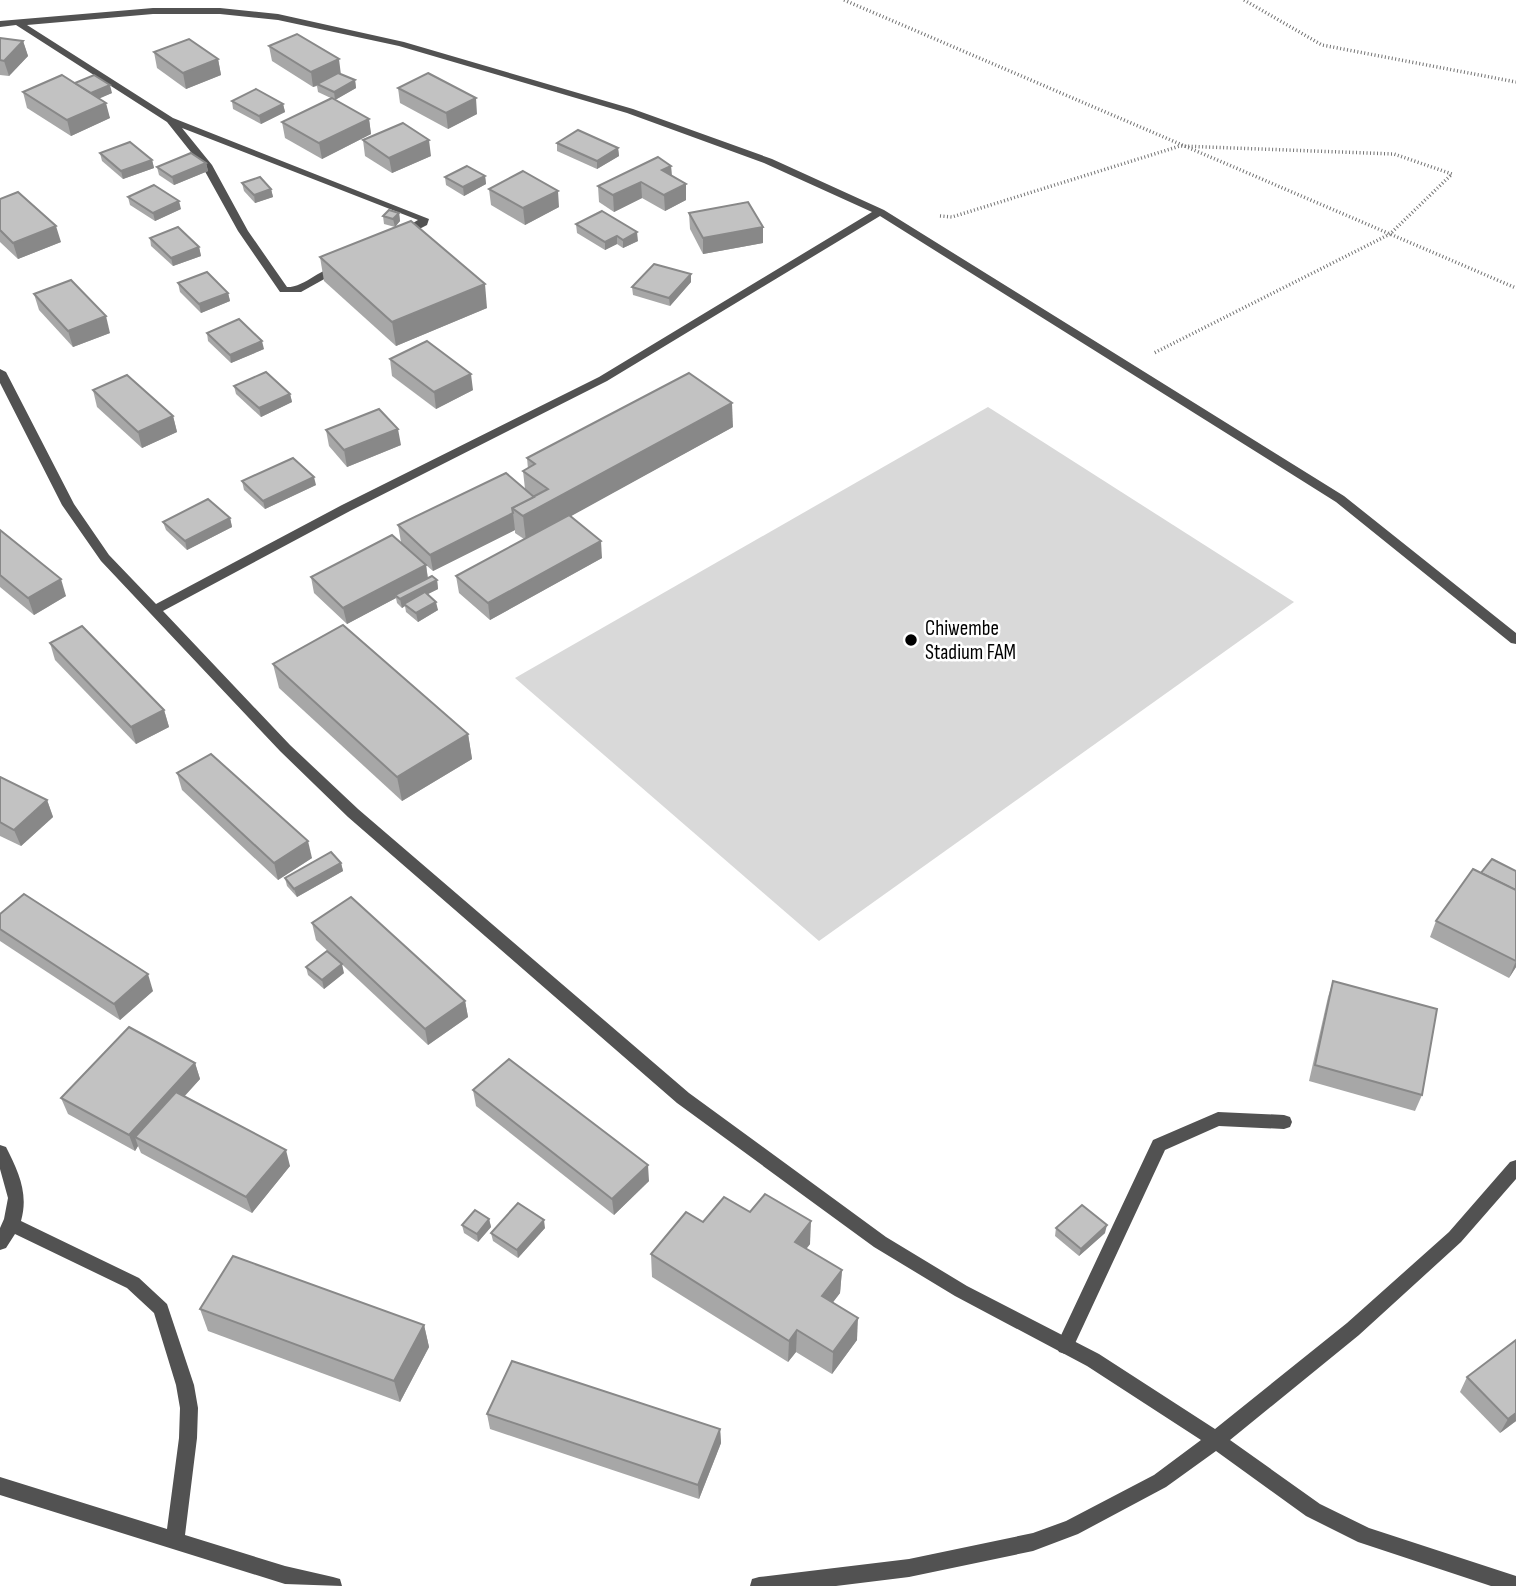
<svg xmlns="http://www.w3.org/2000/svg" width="1516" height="1586" font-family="'Sofia Sans Condensed',sans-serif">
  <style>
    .green { fill: #d9d9d9 }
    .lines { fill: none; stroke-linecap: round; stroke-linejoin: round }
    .path { stroke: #747474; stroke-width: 3.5; stroke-dasharray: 1 2.5; stroke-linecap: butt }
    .lane { fill: #525252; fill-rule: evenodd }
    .street { fill: #525252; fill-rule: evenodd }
    .wall { fill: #a7a7a7 }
    .shaded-wall { fill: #888 }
    .building { fill: #c2c2c2; stroke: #888; stroke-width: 2 }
    .poi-dot { fill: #000; stroke: #fff; stroke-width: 2.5 }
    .labels { text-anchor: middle; stroke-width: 5; stroke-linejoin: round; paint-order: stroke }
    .poi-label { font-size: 21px; fill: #000; stroke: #fff; text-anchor: start }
  </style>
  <rect width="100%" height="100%" fill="#fff"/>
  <!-- green -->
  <polygon class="green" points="988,407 1294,602 819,941 515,678"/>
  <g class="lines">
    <!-- path -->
    <g class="path">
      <polyline points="844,0 1516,288"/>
      <polyline points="1244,0 1322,45 1516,82"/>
      <polyline points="940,216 952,217 1180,146 1394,154 1452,174 1390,234 1154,353"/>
    </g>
    <!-- lane -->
    <polygon class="lane" points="1218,1112 1284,1115 1290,1117 1292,1122 1290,1127 1284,1129 1219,1126 1165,1150 1071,1352 1065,1354 1059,1352 1056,1346 1153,1140"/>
    <!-- street -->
    <g class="street">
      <path d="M153 8H220L278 14 404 42 633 109 772 159 884 210 1344 496 1516 633V644L1511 643 1336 502 880 216 607 381 350 511 163 611 290 745 358 809 689 1093 886 1237 967 1286 1099 1354 1215 1429 1347 1323 1449 1232 1510 1162 1516 1160V1179L1461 1242 1359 1335 1230 1440 1320 1504 1369 1528 1516 1576V1586H1491L1358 1542 1306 1516 1216 1451 1166 1487 1078 1534 1033 1551 909 1577 836 1586H750L752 1579 759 1577 909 1559 1033 1533 1066 1521 1154 1475 1201 1440 1087 1366 955 1296 874 1247 677 1103 348 817 280 751 101 561 62 505 0 383V369L6 372 74 504 109 555 156 604 342 505 599 377 872 212 764 163 627 113 399 46 278 20 220 14H153L27 25 173 118 429 219 427 225 404 237H396V233L418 220 182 128 212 165 248 231 287 287C307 287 323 264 343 266L344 268 301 292H280L238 231 202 166 167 122 16 25 0 27V21Z"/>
      <path d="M0 1145 6 1147C18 1171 29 1193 21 1221L139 1278 167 1304 194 1385 198 1408 197 1438 185 1535 285 1566 333 1577 340 1579 342 1586 285 1584 0 1495V1477L167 1529 179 1438 180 1408 176 1385 154 1313 127 1288 15 1234 6 1248 0 1250V1228L4 1219 8 1198 0 1169Z"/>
    </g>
  </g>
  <!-- wall -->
  <g class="wall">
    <polygon points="0,38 23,41 28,56 9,76 0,75"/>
    <polygon points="269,46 355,80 356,88 335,100 318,92 317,86 313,87 272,61"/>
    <polygon points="154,52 218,59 221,75 186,89 157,68"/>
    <polygon points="75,83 112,93 99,98 110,118 71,136 27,108 23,92"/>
    <polygon points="398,88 477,114 448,129 400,103"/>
    <polygon points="232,101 283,104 285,112 261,124 233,109"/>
    <polygon points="369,119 371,134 322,159 285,138 282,122"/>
    <polygon points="363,140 431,156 392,173 365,156"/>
    <polygon points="557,143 618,148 619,156 597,169 557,151"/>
    <polygon points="100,153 152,160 154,168 123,179 102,161"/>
    <polygon points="206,163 208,171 174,185 159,175 157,167"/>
    <polygon points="671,166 672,176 686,200 665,211 642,198 614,212 599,202 598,186"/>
    <polygon points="485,176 486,184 464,196 446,185 445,177"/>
    <polygon points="242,183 271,189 273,197 255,203 244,191"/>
    <polygon points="489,189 559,207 525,225 491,205"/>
    <polygon points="128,197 181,209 155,221 130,205"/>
    <polygon points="0,199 61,242 18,259 0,242"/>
    <polygon points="399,213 400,221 395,227 384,224 383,216"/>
    <polygon points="689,213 763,227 763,243 703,254 690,229"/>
    <polygon points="576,224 638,241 623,248 617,244 605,250 577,233"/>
    <polygon points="150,238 199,247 201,256 173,266 151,246"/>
    <polygon points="320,257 487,308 396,346 324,281"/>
    <polygon points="691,282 670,306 633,295 632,287"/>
    <polygon points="178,283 228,293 230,301 201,313 180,292"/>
    <polygon points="34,294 110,333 73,347 39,310"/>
    <polygon points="207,333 264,349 231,363 208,341"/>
    <polygon points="390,359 473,390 436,409 392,376"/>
    <polygon points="234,386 290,394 292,402 261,417 236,394"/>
    <polygon points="93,390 173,416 177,432 142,448 97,407"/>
    <polygon points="733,427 570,516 602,558 490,620 459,593 456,576 524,539 515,533 515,530 433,571 426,565 428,578 437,580 438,589 428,594 438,610 418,622 406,612 405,606 402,608 397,603 396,598 347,624 314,593 311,577 401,542 398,525 525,489 523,471 528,469 527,458"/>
    <polygon points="326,430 401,445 347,467 329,446"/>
    <polygon points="242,481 316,485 265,509 244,490"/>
    <polygon points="230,518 232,527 187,550 166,530 163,522"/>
    <polygon points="0,530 66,596 34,615 0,587"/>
    <polygon points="50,643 164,710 169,727 136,744 55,660"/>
    <polygon points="273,664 468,734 472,759 402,801 279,688"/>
    <polygon points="177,773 312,858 278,880 182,790"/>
    <polygon points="0,777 47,800 53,817 21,846 0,836"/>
    <polygon points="341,863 343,871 297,897 287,886 285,878"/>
    <polygon points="1516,871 1516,967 1509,978 1430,937 1436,921 1481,873"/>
    <polygon points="0,914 153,991 120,1020 0,941"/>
    <polygon points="312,923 465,1001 468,1017 428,1045 316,940"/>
    <polygon points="306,967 344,973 324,989 308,975"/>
    <polygon points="1333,981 1422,1095 1415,1111 1309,1081 1328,997"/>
    <polygon points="195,1063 200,1079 184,1097 290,1166 252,1213 141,1153 138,1146 135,1151 68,1114 61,1098"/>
    <polygon points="473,1090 649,1181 614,1215 476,1106"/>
    <polygon points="750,1212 810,1244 806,1249 842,1270 840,1293 833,1302 857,1340 832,1374 796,1352 788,1362 652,1277 651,1254 703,1222"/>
    <polygon points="489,1219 491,1227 478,1242 464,1233 462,1225"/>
    <polygon points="545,1228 518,1258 493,1241 491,1233"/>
    <polygon points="1056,1228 1105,1233 1079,1256 1055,1236"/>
    <polygon points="200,1309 424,1325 429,1347 400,1402 208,1331"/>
    <polygon points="1516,1340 1516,1421 1500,1433 1460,1392 1467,1377"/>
    <polygon points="487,1414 720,1429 721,1443 699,1499 490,1429"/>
  </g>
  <!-- shaded-wall -->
  <g class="shaded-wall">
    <polygon points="23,41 28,56 9,76 4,61"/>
    <polygon points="218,59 221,75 186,89 183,73"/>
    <polygon points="339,59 341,75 313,87 311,72"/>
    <polygon points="355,80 356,88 335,100 334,92"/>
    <polygon points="110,85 112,93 87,104 85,96"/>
    <polygon points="476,98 477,114 448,129 446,113"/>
    <polygon points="106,103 110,118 71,136 67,120"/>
    <polygon points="283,104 285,112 261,124 259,116"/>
    <polygon points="369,119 371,134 322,159 319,143"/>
    <polygon points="429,140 431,156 392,173 389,158"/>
    <polygon points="618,148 619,156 597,169 597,161"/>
    <polygon points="152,160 154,168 123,179 121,171"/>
    <polygon points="206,163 208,171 174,185 172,177"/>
    <polygon points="671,166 672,182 662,170"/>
    <polygon points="485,176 486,184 464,196 463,187"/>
    <polygon points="641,182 642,198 614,212 613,195"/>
    <polygon points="686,184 686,200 665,211 664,195"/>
    <polygon points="271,189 273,197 255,203 254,195"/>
    <polygon points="558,191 559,207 525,225 523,208"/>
    <polygon points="179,201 181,209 155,221 153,213"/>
    <polygon points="399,213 400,221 395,227 393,219"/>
    <polygon points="56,226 61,242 18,259 13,243"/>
    <polygon points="763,227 763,243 703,254 703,238"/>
    <polygon points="637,232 638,241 623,248 623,240"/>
    <polygon points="617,236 617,244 605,250 605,242"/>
    <polygon points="199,247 201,256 173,266 171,258"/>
    <polygon points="691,274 691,282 670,306 669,298"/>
    <polygon points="485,284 487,308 396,346 392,322"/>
    <polygon points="228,293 230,301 201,313 199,304"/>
    <polygon points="106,316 110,333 73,347 68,331"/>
    <polygon points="262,341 264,349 231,363 230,355"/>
    <polygon points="471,374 473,390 436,409 434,392"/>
    <polygon points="290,394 292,402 261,417 259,408"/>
    <polygon points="732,403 733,427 526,541 523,516"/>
    <polygon points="173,416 177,432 142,448 138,432"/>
    <polygon points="398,429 401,445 347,467 344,450"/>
    <polygon points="314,477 316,485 265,509 263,501"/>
    <polygon points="513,513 515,530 433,571 430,555"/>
    <polygon points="230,518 232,527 187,550 185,541"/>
    <polygon points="601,541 602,558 490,620 488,603"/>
    <polygon points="426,565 428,581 395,595 396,598 347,624 343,608"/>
    <polygon points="61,579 66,596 34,615 28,598"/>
    <polygon points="437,580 438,589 406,605 404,604 405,606 402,608 400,599"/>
    <polygon points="436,602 438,610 418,622 416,613"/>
    <polygon points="164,710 169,727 136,744 131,727"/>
    <polygon points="468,734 472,759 402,801 397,777"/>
    <polygon points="47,800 53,817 21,846 14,830"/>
    <polygon points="308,841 312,858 278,880 274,863"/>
    <polygon points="341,863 343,871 297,897 294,889"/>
    <polygon points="1516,961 1516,967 1509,978"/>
    <polygon points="342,964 344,973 324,989 322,980"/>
    <polygon points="148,974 153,991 120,1020 114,1004"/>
    <polygon points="465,1001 468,1017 428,1045 425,1029"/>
    <polygon points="195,1063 200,1079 143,1141 135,1137 138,1146 135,1151 129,1135"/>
    <polygon points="286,1150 290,1166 252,1213 246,1197"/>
    <polygon points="648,1165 649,1181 614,1215 612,1199"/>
    <polygon points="489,1219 491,1227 478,1242 477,1234"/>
    <polygon points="544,1220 545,1228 518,1258 517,1250"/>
    <polygon points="811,1221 810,1244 794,1265 795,1242"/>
    <polygon points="1107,1225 1105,1233 1079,1256 1081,1249"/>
    <polygon points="842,1270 840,1293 821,1318 822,1296"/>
    <polygon points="858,1318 857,1340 832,1374 833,1352"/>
    <polygon points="424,1325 429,1347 400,1402 394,1381"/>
    <polygon points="797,1330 796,1352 788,1362 789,1341"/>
    <polygon points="1516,1413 1516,1421 1500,1433 1508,1419"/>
    <polygon points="720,1429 721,1443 699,1499 698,1485"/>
  </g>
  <!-- building -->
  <g class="building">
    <polygon points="297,34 339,59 311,72 269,46"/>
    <polygon points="0,38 23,41 4,61 0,60"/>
    <polygon points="189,39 218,59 183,73 154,52"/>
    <polygon points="338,73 355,80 334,92 317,84"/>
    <polygon points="428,73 476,98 446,113 398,88"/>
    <polygon points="62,75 106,103 67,120 23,92"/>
    <polygon points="94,75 110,85 91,93 75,83"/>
    <polygon points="256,89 283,104 259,116 232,101"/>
    <polygon points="332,98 369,119 319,143 282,122"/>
    <polygon points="403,123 429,140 389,158 363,140"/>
    <polygon points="578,130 618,148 597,161 557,143"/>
    <polygon points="130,142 152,160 121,171 100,153"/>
    <polygon points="191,153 206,163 172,177 157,167"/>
    <polygon points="658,157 671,166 662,170 686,184 664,195 641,182 613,195 598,186"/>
    <polygon points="467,166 485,176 463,187 445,177"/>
    <polygon points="523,171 558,191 523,208 489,189"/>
    <polygon points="260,177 271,189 254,195 242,183"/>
    <polygon points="154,185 179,201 153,213 128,197"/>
    <polygon points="18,192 56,226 13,243 0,230 0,199"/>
    <polygon points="748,202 763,227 703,238 689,213"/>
    <polygon points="389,210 399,213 393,219 383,216"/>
    <polygon points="602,211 637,232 623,240 617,236 605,242 576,224"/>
    <polygon points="411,221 485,284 392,322 320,257"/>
    <polygon points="178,227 199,247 171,258 150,238"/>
    <polygon points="654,264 691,274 669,298 632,287"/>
    <polygon points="207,272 228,293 199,304 178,283"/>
    <polygon points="71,280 106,316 68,331 34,294"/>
    <polygon points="239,319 262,341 230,355 207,333"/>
    <polygon points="427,341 471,374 434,392 390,359"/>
    <polygon points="266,372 290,394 259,408 234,386"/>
    <polygon points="689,373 732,403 523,516 512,508 548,489 523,471 535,464 527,458"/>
    <polygon points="127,375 173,416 138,432 93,390"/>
    <polygon points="379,409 398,429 344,450 326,430"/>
    <polygon points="293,458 314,477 263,501 242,481"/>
    <polygon points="506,473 534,497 512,508 513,513 430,555 398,525"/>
    <polygon points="208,499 230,518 185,541 163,522"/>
    <polygon points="569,515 601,541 488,603 456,576"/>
    <polygon points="0,530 61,579 28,598 0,575"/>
    <polygon points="392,535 426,565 343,608 311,577"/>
    <polygon points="432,576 437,580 400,599 395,595"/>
    <polygon points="425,592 436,602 416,613 404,604"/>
    <polygon points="343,625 468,734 397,777 273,664"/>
    <polygon points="82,626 164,710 131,727 50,643"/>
    <polygon points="211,754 308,841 274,863 177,773"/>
    <polygon points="0,777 47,800 14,830 0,822"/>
    <polygon points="331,852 341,863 294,889 285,878"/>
    <polygon points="1492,859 1516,871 1516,890 1481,873"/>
    <polygon points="1473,869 1516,890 1516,961 1436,921"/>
    <polygon points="24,894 148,974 114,1004 0,929 0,914"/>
    <polygon points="351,897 465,1001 425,1029 312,923"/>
    <polygon points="327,951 342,964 322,980 306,967"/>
    <polygon points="1333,981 1437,1009 1422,1095 1315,1065"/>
    <polygon points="129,1027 195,1063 129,1135 61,1098"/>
    <polygon points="509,1059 648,1165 612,1199 473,1090"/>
    <polygon points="176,1092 286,1150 246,1197 135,1137"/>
    <polygon points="765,1194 811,1221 795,1242 842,1270 822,1296 858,1318 833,1352 797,1330 789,1341 651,1254 686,1212 703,1222 724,1197 750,1212"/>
    <polygon points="518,1203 544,1220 517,1250 491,1233"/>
    <polygon points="1082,1205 1107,1225 1081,1249 1056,1228"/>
    <polygon points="475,1210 489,1219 477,1234 462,1225"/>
    <polygon points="233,1256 424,1325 394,1381 200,1309"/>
    <polygon points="1516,1340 1516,1413 1508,1419 1467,1377"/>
    <polygon points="512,1361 720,1429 698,1485 487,1414"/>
  </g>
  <!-- markers -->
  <circle class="poi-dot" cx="911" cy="640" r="7"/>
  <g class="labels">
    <!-- poi labels -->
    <g class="poi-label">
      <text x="925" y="635">Chiwembe<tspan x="925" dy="24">Stadium FAM</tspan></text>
    </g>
  </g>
</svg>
